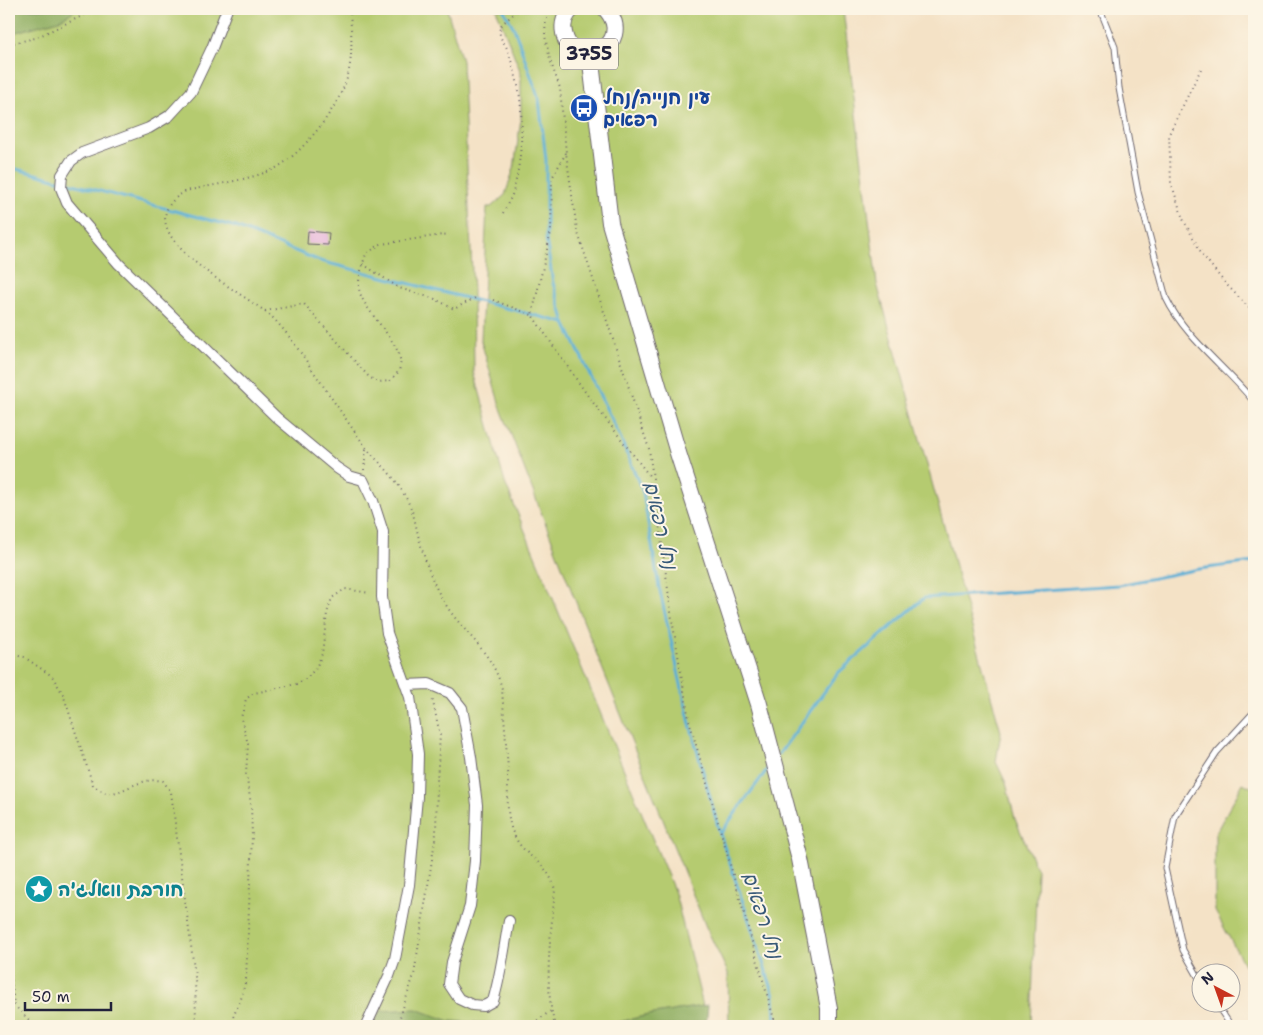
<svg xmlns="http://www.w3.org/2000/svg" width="1263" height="1035" font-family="'Shantell Sans','Playpen Sans Hebrew',sans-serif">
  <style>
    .green { fill: #b5cb70; stroke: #6c7656 }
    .forest { fill: #90af62; stroke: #59684e }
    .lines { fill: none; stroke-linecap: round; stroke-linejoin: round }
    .stream { stroke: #5aafd6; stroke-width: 3 }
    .building { fill: #e3acda }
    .service-casing { stroke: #6c656c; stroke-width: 7 }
    .minor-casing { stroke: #6c656c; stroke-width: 12 }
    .primary-casing { stroke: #6c656c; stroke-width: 18 }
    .path { stroke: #6c656c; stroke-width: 2; stroke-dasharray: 1 4; stroke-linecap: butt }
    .service { stroke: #fff; stroke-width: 5 }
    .minor { stroke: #fff; stroke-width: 10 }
    .primary { stroke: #fff; stroke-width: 16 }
    .labels { text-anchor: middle; stroke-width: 4; stroke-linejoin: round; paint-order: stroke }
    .shield { fill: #fcf5e5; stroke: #63616e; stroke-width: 1 }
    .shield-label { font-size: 18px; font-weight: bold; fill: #22223b }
    .transit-label { font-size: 19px; font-weight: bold; fill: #164399; stroke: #fcf5e5; text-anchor: start }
    .culture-label { font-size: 19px; font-weight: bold; fill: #0d838f; stroke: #fcf5e5; text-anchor: start }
    .water-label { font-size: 20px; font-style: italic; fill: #385a79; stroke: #fcf5e5 }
  </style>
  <rect width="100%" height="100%" fill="#fcf5e5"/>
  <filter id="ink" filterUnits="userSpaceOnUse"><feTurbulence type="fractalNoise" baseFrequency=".02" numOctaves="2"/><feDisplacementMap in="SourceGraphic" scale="10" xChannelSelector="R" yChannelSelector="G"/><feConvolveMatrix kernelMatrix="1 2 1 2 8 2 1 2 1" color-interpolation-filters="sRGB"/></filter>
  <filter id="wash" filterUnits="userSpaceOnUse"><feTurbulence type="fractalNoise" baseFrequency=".0096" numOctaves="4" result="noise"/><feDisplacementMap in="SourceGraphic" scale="20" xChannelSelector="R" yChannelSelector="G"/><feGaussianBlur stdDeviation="1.12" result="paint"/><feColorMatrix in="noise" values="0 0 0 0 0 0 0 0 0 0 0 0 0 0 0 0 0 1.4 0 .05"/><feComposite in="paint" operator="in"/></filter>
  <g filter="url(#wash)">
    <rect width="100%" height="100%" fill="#f4e2c6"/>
    <!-- green -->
    <g class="green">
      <polygon points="9,9 447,9 462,61 473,292 474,372 505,483 675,893 704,1010 673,1026 9,1026"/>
      <polygon points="496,9 843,9 877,284 1001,732 996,762 1006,783 1015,819 1037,870 1031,1026 729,1026 728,973 706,927 579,610 500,406 481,341 487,207 491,207 505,195 514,168 521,119 521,73"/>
      <polygon points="1243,783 1254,789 1254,983 1215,911 1215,834"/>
    </g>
    <!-- forest -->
    <g class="forest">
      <polygon points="9,9 77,9 59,20 9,34"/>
      <polygon points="708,1005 706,1026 603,1026 648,1015"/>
      <polygon points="416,1009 450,1021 506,1024 519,1026 373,1026 380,1011"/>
    </g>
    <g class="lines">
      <!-- stream -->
      <g class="stream">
        <polyline points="503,9 514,28 539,99 546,160 546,239 553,283 565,323 620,437 643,493 659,587 689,720 720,834 774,995 775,1026"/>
        <polyline points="9,167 236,227 320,261 565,323"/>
        <polyline points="779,754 838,673 924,598 1119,585 1199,569 1254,562"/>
        <polyline points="720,834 769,767"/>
      </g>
    </g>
    <g id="blocks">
      <!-- building -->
      <polygon class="building" points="308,231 329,233 328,245 307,244"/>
    </g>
  </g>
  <g filter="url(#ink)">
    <use href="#blocks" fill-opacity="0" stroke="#6c656c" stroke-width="1"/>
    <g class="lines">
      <defs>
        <g id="service">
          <path d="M1100 9 1115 47 1119 88 1138 192 1166 298C1185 338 1227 368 1254 402"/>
          <polyline points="1200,980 1183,950 1165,868 1175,816 1217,752 1254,712"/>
          <polyline points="1215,1002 1231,1026"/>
        </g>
        <g id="minor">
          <polyline points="227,9 212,48 191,92 169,116 149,128 82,153 71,161 62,175 61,188 67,203 119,264 277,418 337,468 349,476 363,480 373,501 383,532 382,597 387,633 410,697 418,754 417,797 409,885 395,959 389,976 366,1026"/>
          <path d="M406 685 429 684 450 693 462 708 471 757 477 805 475 861 470 906 452 962 449 984 459 999 472 1005 484 1006 493 1001C501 975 504 948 509 921"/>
        </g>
        <g id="primary">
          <path d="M572 9C565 15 562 24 564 33 572 75 638 46 606 9"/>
          <polyline points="590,54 610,223 678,453 759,704 800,859 829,1008 829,1026"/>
        </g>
      </defs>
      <!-- service casing -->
      <use href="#service" class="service-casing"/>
      <!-- minor casing -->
      <use href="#minor" class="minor-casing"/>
      <!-- primary casing -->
      <use href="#primary" class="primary-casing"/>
      <!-- path -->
      <g class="path">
        <path d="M350 9C351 29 353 50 349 70 344 102 301 157 272 170 248 180 212 185 186 191 115 231 246 293 272 317 287 332 299 350 311 368 329 394 346 420 365 446 372 456 382 464 390 474 398 483 405 495 410 506 414 515 416 526 418 535 425 560 432 584 446 605 465 635 493 652 502 689 504 716 506 742 508 769 509 790 504 817 515 837 528 861 548 861 555 890 551 935 543 982 555 1026"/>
        <polyline points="545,9 546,13 550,17"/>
        <polyline points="546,13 545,36 550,60 560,88 566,153 577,230 649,449 672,619 689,720 776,1026"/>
        <polyline points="9,44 35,38 97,9"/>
        <polyline points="1201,69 1169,134 1171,182 1183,219 1202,254 1224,282 1254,313"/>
        <polyline points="566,153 552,178 551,232 532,315 588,396 651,478"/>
        <path d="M503 213C506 206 511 199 513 192 523 157 525 108 515 73 513 66 510 58 508 51 504 40 498 40 500 26L519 9"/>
        <polyline points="363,264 399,288 435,299 454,309 475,298"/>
        <polyline points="493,300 532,315"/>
        <path d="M265 311 304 304 369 377 378 382 390 381C392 378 396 375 398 372 412 349 361 312 359 288 358 278 363 263 366 254L381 244 449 234"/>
        <polyline points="364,470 366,448"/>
        <path d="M9 654 24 657 52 676 63 694 93 785C97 788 102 792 107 793 123 795 139 776 163 781L171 792 195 976 196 1026"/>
        <polyline points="9,955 14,1005 35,1026"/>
        <polyline points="229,1026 241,999 246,979 252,836 251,804 246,774 248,744 241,718 246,699 254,693 296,684 307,678 316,668 322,654 327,613 332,598 345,589 370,593"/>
        <polyline points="397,1026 414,975 436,834 437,781 440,735 432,697"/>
        <polyline points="529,1026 551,1011"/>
      </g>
      <!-- service -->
      <use href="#service" class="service"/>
      <!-- minor -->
      <use href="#minor" class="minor"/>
      <!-- primary -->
      <use href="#primary" class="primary"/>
    </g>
  </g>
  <!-- icons -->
  <defs>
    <symbol id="bus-disc" viewBox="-11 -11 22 22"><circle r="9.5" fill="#1a4fb4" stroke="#fcf5e5"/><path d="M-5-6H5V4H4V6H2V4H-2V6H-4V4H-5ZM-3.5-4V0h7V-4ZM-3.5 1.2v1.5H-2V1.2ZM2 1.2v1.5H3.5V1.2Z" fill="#fff"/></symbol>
    <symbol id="sight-disc" viewBox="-11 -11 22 22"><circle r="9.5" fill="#0f9aa8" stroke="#fcf5e5"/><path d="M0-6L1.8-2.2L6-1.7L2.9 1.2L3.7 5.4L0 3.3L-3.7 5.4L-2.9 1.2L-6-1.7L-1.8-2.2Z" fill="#fff"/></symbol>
  </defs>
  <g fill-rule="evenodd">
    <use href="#bus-disc" x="568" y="92" width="32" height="32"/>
    <use href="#sight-disc" x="23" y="873" width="32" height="32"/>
  </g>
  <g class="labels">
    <!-- shield labels -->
    <rect class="shield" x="560" y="38.5" width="58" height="31" rx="4"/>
    <g class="shield-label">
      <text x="589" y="60">3755</text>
    </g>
    <!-- transit labels -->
    <g class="transit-label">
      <text x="603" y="104">עין חנייה/נחל<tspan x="603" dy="22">רפאים</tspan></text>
    </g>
    <!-- culture labels -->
    <g class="culture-label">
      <text x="58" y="896">חורבת וואלג'ה</text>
    </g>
    <!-- water labels -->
    <g class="water-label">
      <text transform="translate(661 525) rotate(77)" y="7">נחל רפאים</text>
      <text transform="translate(763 915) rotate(72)" y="7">נחל רפאים</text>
    </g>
  </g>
  <!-- margin -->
  <rect width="1263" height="1035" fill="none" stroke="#fcf5e5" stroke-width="30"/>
  <!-- north arrow -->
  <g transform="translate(1216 988) rotate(319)"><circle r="24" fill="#fcf5e5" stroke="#a5a1a1"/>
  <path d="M0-4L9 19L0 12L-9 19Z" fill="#c8321e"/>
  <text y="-8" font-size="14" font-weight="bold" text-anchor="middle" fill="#22223b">N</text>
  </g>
  <!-- scale -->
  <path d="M25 1002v8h86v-8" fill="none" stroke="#22223b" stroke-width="2.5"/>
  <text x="32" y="1002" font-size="15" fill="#22223b" stroke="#fcf5e5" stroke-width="4" paint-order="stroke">50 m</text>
</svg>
